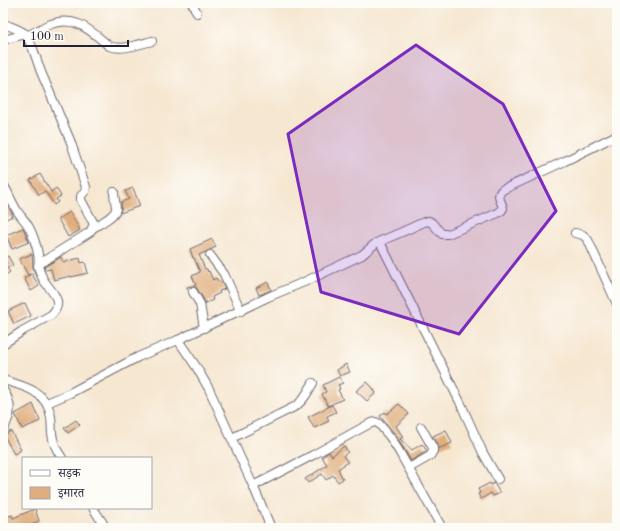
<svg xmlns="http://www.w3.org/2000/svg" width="620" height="531" font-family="'Old Standard TT','Noto Serif Devanagari',serif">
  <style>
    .building { fill: #e0ae7e }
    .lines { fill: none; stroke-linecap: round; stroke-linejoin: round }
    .minor-casing { stroke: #6c6770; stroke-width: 10 }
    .minor { stroke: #fff; stroke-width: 8 }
    .marked { fill: #7b2cbf; fill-opacity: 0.2; stroke: #7b2cbf; stroke-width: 3; stroke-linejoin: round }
  </style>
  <rect width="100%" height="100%" fill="#fdfcf7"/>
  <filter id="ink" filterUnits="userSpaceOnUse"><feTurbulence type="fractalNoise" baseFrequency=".025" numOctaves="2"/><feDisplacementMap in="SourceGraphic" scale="8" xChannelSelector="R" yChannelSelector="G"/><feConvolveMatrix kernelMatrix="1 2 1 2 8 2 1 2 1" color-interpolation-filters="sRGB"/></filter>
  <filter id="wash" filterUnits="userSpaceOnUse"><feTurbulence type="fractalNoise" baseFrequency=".012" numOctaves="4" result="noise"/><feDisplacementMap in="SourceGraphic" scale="16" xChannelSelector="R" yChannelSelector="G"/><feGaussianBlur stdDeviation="0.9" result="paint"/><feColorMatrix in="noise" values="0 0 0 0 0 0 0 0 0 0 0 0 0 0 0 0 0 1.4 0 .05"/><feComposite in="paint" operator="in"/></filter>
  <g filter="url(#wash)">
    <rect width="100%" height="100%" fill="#f6e7d1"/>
    <g id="blocks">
      <!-- building -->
      <g class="building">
        <polygon points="40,174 51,192 56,188 61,196 56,199 58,202 54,205 45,191 39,195 30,180"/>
        <polygon points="133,188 140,206 120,213 121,209 121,202 129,199 125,191"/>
        <polygon points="3,196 13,216 3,220"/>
        <polygon points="70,212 80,230 68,237 58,219"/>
        <polygon points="23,228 29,242 12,249 6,235"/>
        <polygon points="212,239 216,247 199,255 205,269 207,269 208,272 209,271 213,280 216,278 219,282 221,281 225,289 219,291 220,293 212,297 213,300 206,303 196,287 191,287 188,290 187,287 196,285 192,276 200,272 194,258 193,258 190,249 199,245"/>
        <polygon points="32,254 33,267 35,273 32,274 39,286 31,291 24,278 31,274 28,275 19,259"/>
        <polygon points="8,256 13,265 7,268 10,272 6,275 3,271 3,258"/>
        <polygon points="61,257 63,262 80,258 81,263 85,262 88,273 71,277 71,276 54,280 51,269 45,270 44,267"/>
        <polygon points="268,282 271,290 259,295 256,288"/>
        <polygon points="25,303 31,316 14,324 8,311"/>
        <polygon points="346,364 350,372 340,376 337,370"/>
        <polygon points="339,377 343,383 338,385 340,389 338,390 343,399 328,406 322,394 326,392 323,385"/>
        <polygon points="367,382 372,387 376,393 367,401 356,391"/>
        <polygon points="33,404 40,421 22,429 15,414"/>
        <polygon points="399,404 409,414 396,426 403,437 400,439 412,450 422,444 427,451 411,461 395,434 380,416 385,412 387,414"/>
        <polygon points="332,405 336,412 327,416 329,421 314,428 308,417"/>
        <polygon points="76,420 80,425 68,433 64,428"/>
        <polygon points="446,430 452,443 438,449 438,445 433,436"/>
        <polygon points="11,431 21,450 14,454 4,435"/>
        <polygon points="344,446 348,452 343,456 348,462 338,469 343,479 338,482 333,475 326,480 322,474 308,483 305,479 327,465 322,457 329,452 332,456"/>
        <polygon points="490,483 491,485 494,483 500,493 493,496 491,493 481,499 478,494 480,493 478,489"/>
        <polygon points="35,509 39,521 33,524 35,528 28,528 26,524 15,528 6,528 3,518 12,515 13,518"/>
      </g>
    </g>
  </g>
  <g filter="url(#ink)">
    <use href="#blocks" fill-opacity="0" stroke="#6c6770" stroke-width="1"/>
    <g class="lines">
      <defs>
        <g id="minor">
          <polyline points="192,3 197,13"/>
          <polyline points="616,3 617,4"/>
          <path d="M3 23C12 28 21 29 28 36"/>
          <polyline points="26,34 33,49 41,72 70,140 86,187 85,191 81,196 81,200 94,224 90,232 39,264"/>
          <path d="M3 40 26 34 28 36C35 32 41 28 48 25 75 14 90 30 109 46 121 51 140 44 152 41"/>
          <path d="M3 184C8 192 11 201 16 209 19 215 24 219 27 224 33 233 41 257 38 266 39 270 41 275 43 279 50 291 66 301 51 315L24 330 3 344"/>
          <path d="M93 228C99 224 115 216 116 209 116 204 114 197 114 192"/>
          <polyline points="575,233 583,235 588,240 617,304"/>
          <polyline points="380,242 460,402 483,453 498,479"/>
          <polyline points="210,255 224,274 241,311"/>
          <polyline points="193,292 200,304 204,328"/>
          <polyline points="178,340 197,368 209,389 255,490 271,528"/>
          <path d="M3 380C24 386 47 391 51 417 52 424 51 431 53 439 54 446 58 452 62 458"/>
          <path d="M3 390C13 404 11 415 3 430"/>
          <path d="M47 403 70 393 138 357 178 340 268 297 304 282 362 255 376 243 402 232 424 222 429 221 432 223 442 234H448L498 213 502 210 503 208C501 201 496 196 502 190L565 161 617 135"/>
          <path d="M232 438 296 406C304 400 308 392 313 383"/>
          <polyline points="409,468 430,456 433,451 433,448 421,427"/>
          <polyline points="253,486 313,455 369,424 375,422 378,423 380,425 390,437 400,453 442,528"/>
          <polyline points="93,508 106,528"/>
        </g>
      </defs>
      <!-- minor casing -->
      <use href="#minor" class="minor-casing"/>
      <!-- minor -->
      <use href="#minor" class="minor"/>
    </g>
  </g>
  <!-- marked area -->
  <path class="marked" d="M416 45 503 104 556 211 459 334 321 292 288 134Z"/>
  <!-- margin -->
  <rect width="620" height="531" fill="none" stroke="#fdfcf7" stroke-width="16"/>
  <!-- legend -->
  <rect x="22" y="457" width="130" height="52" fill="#fdfcf7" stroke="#a5a5ac"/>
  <rect x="30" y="470" width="20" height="6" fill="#ffffff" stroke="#a5a5ac"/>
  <text x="58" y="477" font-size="12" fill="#22223b">सड़क</text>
  <rect x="30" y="487" width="20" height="12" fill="#e0ae7e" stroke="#a5a5ac"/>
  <text x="58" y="497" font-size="12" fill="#22223b">इमारत</text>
  <!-- scale -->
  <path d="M24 40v6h104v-6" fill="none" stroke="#22223b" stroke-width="2"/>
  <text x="30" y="40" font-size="12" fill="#22223b" stroke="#fdfcf7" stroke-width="3" paint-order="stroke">100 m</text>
</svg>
